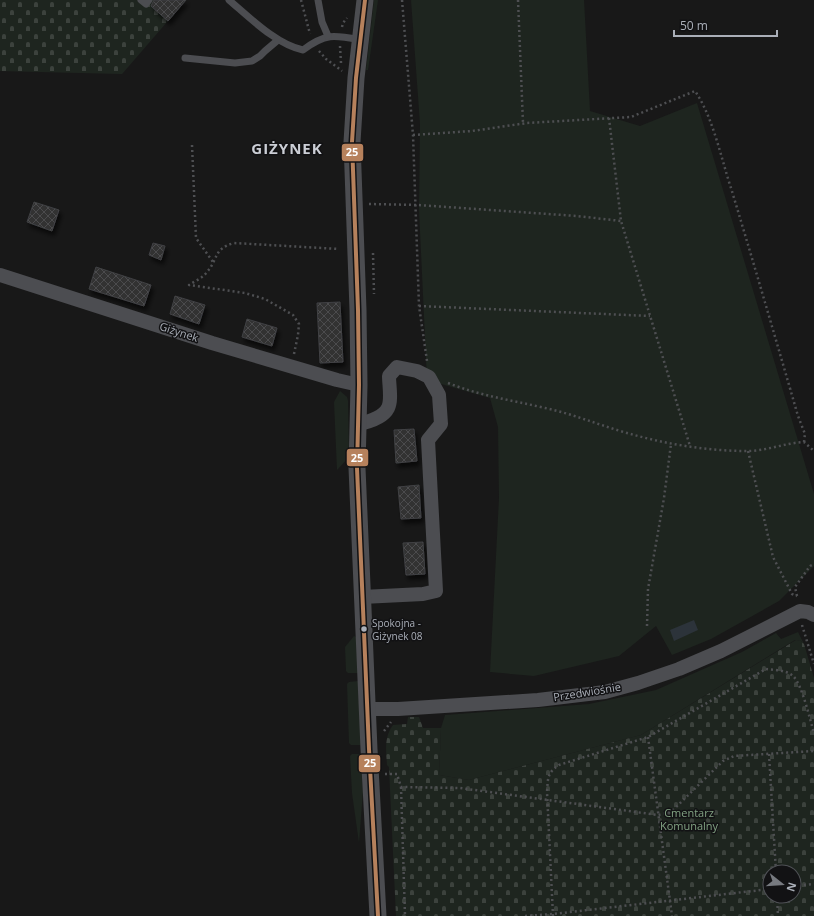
<svg xmlns="http://www.w3.org/2000/svg" width="814" height="916" font-family="'Open Sans',sans-serif">
  <style>
    .green { fill: #1e251f }
    .cemetery { fill: url(#cemetery-stones); fill-rule: evenodd }
    .water { fill: #2c333a }
    .building { fill: url(#building-cross-hatch); stroke: #404144; filter: url(#shadow) }
    .lines { fill: none; stroke-linecap: round; stroke-linejoin: round }
    .path { stroke: #4e4f52; stroke-width: 2.5; stroke-dasharray: 2 3; stroke-linecap: butt }
    .service { stroke: #4c4d51; stroke-width: 7 }
    .minor { stroke: #4c4d51; stroke-width: 14 }
    .tertiary { stroke: #4c4d51; stroke-width: 17 }
    .bus-1-casing { stroke: #121214; stroke-width: 7 }
    .bus-1 { stroke: #b6815c; stroke-width: 4 }
    .bus-dot { fill: #aaafb8; stroke: #121214; stroke-width: 1.5 }
    .labels { text-anchor: middle; stroke-width: 3; stroke-linejoin: round; paint-order: stroke }
    .bus-label { font-size: 10px; fill: #aaafb8; stroke: #121214; text-anchor: start }
    .street-label { font-size: 11px; fill: #aaafb8; stroke: #121214 }
    .park-label { font-size: 11px; fill: #82a283; stroke: #121214 }
    .district-label { font-size: 15px; font-weight: bold; letter-spacing: 1px; fill: #cbced5; stroke: #121214 }
    .line-badge { stroke: #121214; stroke-width: 1.5 }
    .badge-label { font-size: 11px; text-anchor: middle; font-weight: bold; fill: #fff }
  </style>
  <defs>
    <pattern id="cemetery-stones" width="16" height="16" patternUnits="userSpaceOnUse"><rect width="16" height="16" fill="#1e251f"/><path d="M2 7V4a2 2 0 0 1 4 0v3zM10 15v-3a2 2 0 0 1 4 0v3z" fill="#3c423d"/></pattern>
    <pattern id="building-cross-hatch" width="8" height="8" patternUnits="userSpaceOnUse"><rect width="8" height="8" fill="#313132"/><path d="M0 0l8 8M0 8l8-8" fill="none" stroke="#4c4c4e"/></pattern>
    <filter id="shadow"><feDropShadow dx="2.5" dy="4.5" stdDeviation="2" flood-color="#0009"/></filter>
  </defs>
  <rect width="100%" height="100%" fill="#181818"/>
  <!-- green -->
  <g class="green">
    <polygon points="374,0 378,0 368,70 366,70"/>
    <polygon points="411,0 584,0 590,111 640,126 697,103 814,494 814,566 779,601 711,639 672,655 656,626 619,656 534,676 490,672 499,498 498,427 490,398 427,380 419,210 420,124"/>
    <polygon points="340,391 347,397 348,401 349,457 337,470 334,402"/>
    <polygon points="798,632 804,644 801,641 795,640 641,735 469,780 439,775 441,728 445,715 589,704 656,690 742,652 776,633 781,639"/>
    <polygon points="354,636 356,637 358,673 348,673 346,671 345,647"/>
    <polygon points="358,681 361,745 351,745 349,743 347,684 349,682"/>
    <polygon points="352,754 361,754 363,791 359,843 352,793 350,756"/>
  </g>
  <!-- cemetery -->
  <g class="cemetery">
    <polygon points="0,0 186,0 122,74 0,71"/>
    <path d="M796 640 801 641 804 644 814 678V916H396L389 767 387 765C386 751 384 737 393 725L407 724 408 717H419L423 728H441L439 775 469 780 641 735ZM770 872H794V896H770Z"/>
  </g>
  <!-- water -->
  <polygon class="water" points="694,620 698,630 674,641 670,630"/>
  <!-- building -->
  <g class="building">
    <polygon points="154,0 186,0 168,21 151,6"/>
    <polygon points="34,202 59,210 52,231 27,222"/>
    <polygon points="153,243 165,246 161,260 149,255"/>
    <polygon points="96,267 151,285 144,306 89,289"/>
    <polygon points="175,296 205,305 199,324 170,314"/>
    <polygon points="340,302 343,362 320,363 317,303"/>
    <polygon points="247,319 277,328 272,346 242,337"/>
    <polygon points="414,429 417,461 396,463 394,430"/>
    <polygon points="419,485 421,518 401,519 398,487"/>
    <polygon points="423,542 425,574 406,575 403,543"/>
  </g>
  <g class="lines">
    <!-- path -->
    <g class="path">
      <polyline points="301,0 310,34"/>
      <polyline points="402,0 413,135 419,306 427,361"/>
      <polyline points="518,0 523,123"/>
      <polyline points="342,27 343,23 347,18"/>
      <polyline points="340,46 341,63"/>
      <polyline points="319,51 326,59 342,71"/>
      <polyline points="609,118 621,221 690,446"/>
      <path d="M413 135 472 131 527 123 631 117 695 91C713 117 721 158 731 188 754 264 776 340 798 416L805 434 804 442"/>
      <polyline points="192,145 196,238 213,262"/>
      <polyline points="369,204 418,205 577,216 621,221"/>
      <polyline points="373,253 374,294"/>
      <polyline points="419,306 650,316"/>
      <path d="M294 354 298 335 299 324 293 315 265 299 245 293 189 285C195 281 203 278 207 272 219 258 213 249 234 243L339 249"/>
      <path d="M448 383C481 396 511 400 545 408 573 414 599 425 627 433 665 444 707 451 747 451 766 451 785 443 804 442L814 451"/>
      <polyline points="748,451 773,557 792,594 797,596"/>
      <polyline points="797,596 795,587 810,566 814,564"/>
      <polyline points="802,625 814,664"/>
      <polyline points="647,626 648,589 664,498 671,444"/>
      <polyline points="384,731 391,722"/>
      <polyline points="648,737 672,916"/>
      <polyline points="769,754 776,872"/>
      <polyline points="385,774 397,774 401,787 460,788 658,815 671,812 723,761 734,756 814,751"/>
      <polyline points="401,787 405,916"/>
      <polyline points="794,886 814,884"/>
      <polyline points="777,896 778,916"/>
      <polyline points="525,916 553,914 770,889"/>
      <path d="M553 916 547 792C548 778 547 773 559 765L648 737 766 669C775 670 786 670 793 676 802 684 810 720 814 733"/>
    </g>
    <!-- service -->
    <g class="service">
      <polyline points="141,0 146,4 149,0"/>
      <path d="M229 0C249 17 277 45 303 50 326 33 334 35 361 40"/>
      <polyline points="318,0 322,22 328,36"/>
      <polyline points="185,58 235,63 252,61 260,56 265,51 278,40"/>
    </g>
    <!-- minor -->
    <g class="minor">
      <polyline points="0,275 212,343 337,380 359,385"/>
      <path d="M358 424C368 422 383 418 388 408 392 400 389 385 389 376L397 367 417 371 429 377 439 395 441 424 428 440 436 591 423 594 362 597"/>
      <polyline points="367,709 398,709 538,700 605,692 638,683 679,669 721,651 800,611 808,612 814,615"/>
    </g>
    <!-- tertiary -->
    <polyline class="tertiary" points="365,0 356,78 352,142 358,310 359,385 357,468 369,749 378,916"/>
    <defs>
      <polyline id="bus-1" points="365,0 356,78 352,142 358,310 359,385 357,468 369,749 378,916"/>
    </defs>
    <!-- bus-1 casing -->
    <use href="#bus-1" class="bus-1-casing"/>
    <!-- bus-1 -->
    <use href="#bus-1" class="bus-1"/>
  </g>
  <!-- markers -->
  <circle class="bus-dot" cx="364" cy="629" r="3.5"/>
  <g class="labels">
    <!-- bus labels -->
    <g class="bus-label">
      <text x="372" y="627">Spokojna -<tspan x="372" dy="13">Giżynek 08</tspan></text>
    </g>
    <!-- street labels -->
    <g class="street-label">
      <text transform="translate(179 332) rotate(18)" y="4">Giżynek</text>
      <text transform="translate(587 692) rotate(-9)" y="4">Przedwiośnie</text>
    </g>
    <!-- park labels -->
    <g class="park-label">
      <text x="689" y="817">Cmentarz<tspan x="689" dy="13">Komunalny</tspan></text>
    </g>
    <!-- district labels -->
    <g class="district-label">
      <text x="287" y="154">GIŻYNEK</text>
    </g>
  </g>
  <g class="line-badge">
    <rect x="341" y="143" width="23" height="19" rx="4" fill="#b6815c"/>
    <rect x="346" y="448" width="23" height="19" rx="4" fill="#b6815c"/>
    <rect x="358" y="754" width="23" height="19" rx="4" fill="#b6815c"/>
  </g>
  <g class="badge-label">
    <text x="352" y="156">25</text>
    <text x="357" y="462">25</text>
    <text x="370" y="767">25</text>
  </g>
  <!-- north arrow -->
  <g transform="translate(782 884) rotate(107)"><circle r="19" fill="#121214" stroke="#4f5156"/>
  <path d="M0-3L7 15L0 10L-7 15Z" fill="#777a80"/>
  <text y="-6" font-size="11" font-weight="bold" text-anchor="middle" fill="#aaafb8">N</text>
  </g>
  <!-- scale -->
  <path d="M674 30v6h103v-6" fill="none" stroke="#aaafb8" stroke-width="2"/>
  <text x="680" y="30" font-size="12" fill="#aaafb8" stroke="#121214" stroke-width="3" paint-order="stroke">50 m</text>
</svg>
